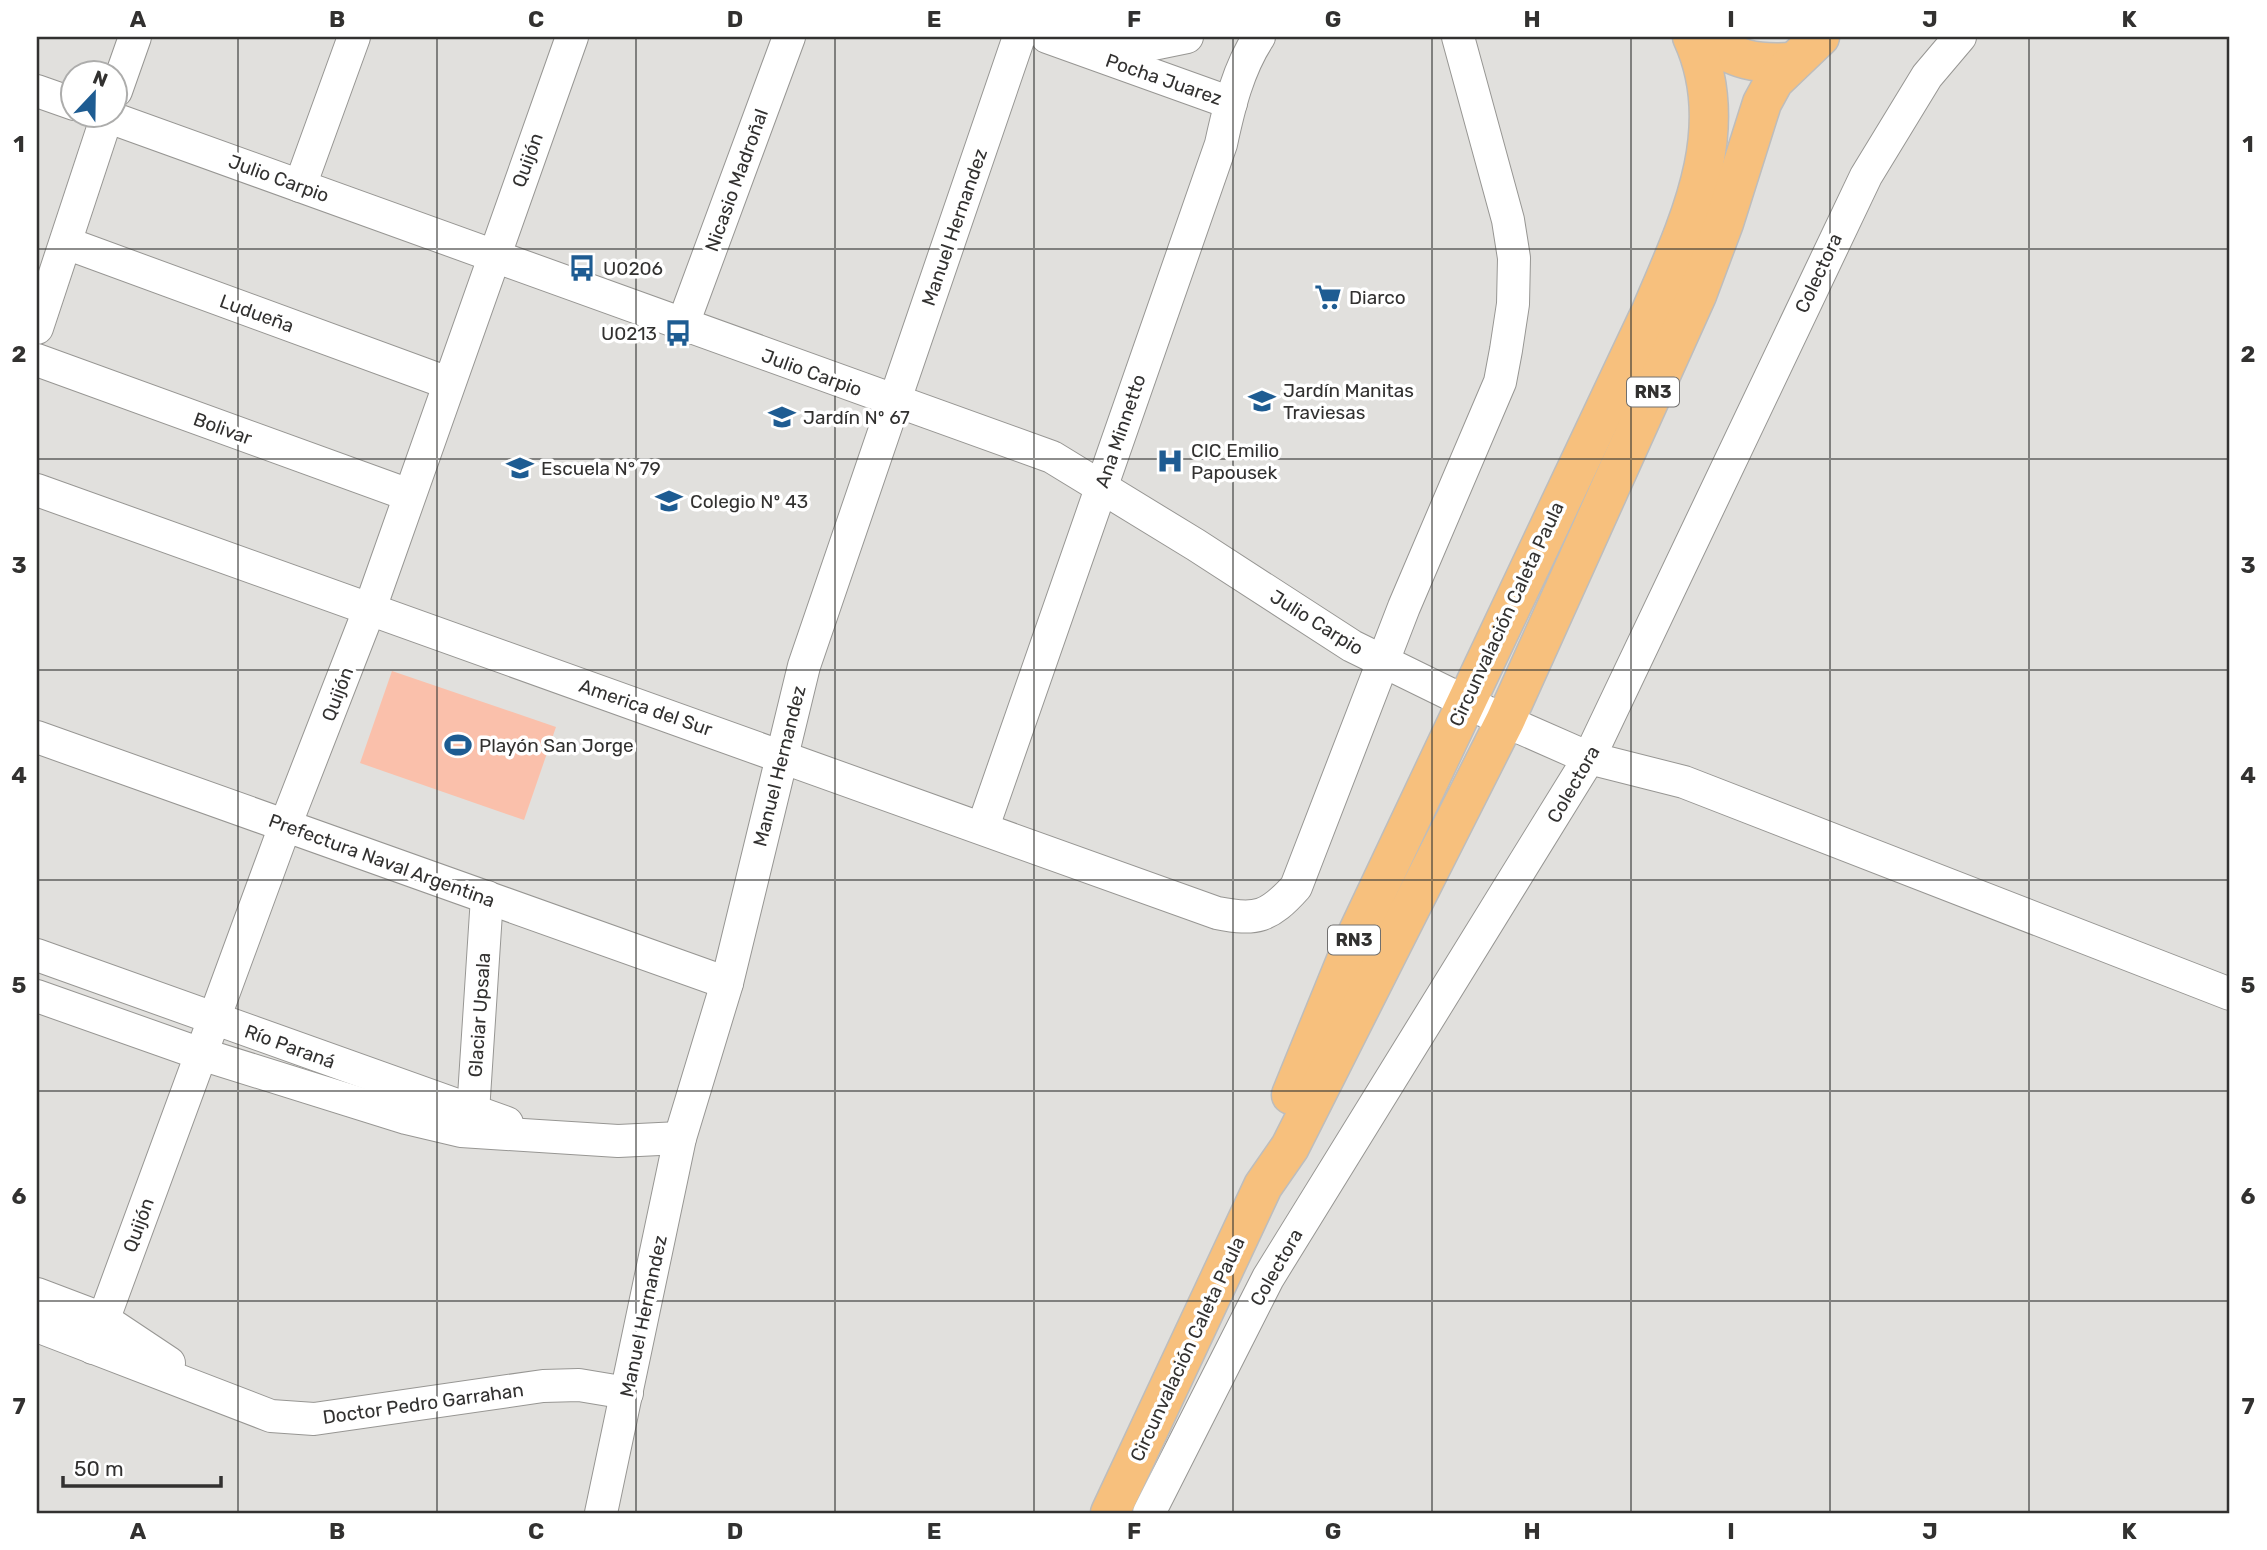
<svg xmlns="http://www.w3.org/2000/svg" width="2267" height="1550" font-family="Rubik,sans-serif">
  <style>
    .green { fill: #fac0ab }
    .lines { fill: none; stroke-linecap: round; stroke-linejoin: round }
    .minor-casing { stroke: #979693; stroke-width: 34 }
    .highway-casing { stroke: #bdbdbd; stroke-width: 41 }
    .minor { stroke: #fff; stroke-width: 32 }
    .highway { stroke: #f7c07d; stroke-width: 38 }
    .grid { fill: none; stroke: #323130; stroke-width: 2; stroke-opacity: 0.55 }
    .labels { text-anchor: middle; stroke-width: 7; stroke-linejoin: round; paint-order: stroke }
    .shield { fill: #fff; stroke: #706f6e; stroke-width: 2 }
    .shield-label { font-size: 18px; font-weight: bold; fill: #323130 }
    .street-label { font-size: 19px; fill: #323130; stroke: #fff }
    .poi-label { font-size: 19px; fill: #323130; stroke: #fff; text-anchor: start }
    .neatline { fill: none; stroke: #323130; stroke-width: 2.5 }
    .grid-label { font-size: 23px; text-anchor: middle; font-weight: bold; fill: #323130 }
  </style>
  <rect width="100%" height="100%" fill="#e1e0dd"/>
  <!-- green -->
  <polygon class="green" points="392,671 556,727 524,820 360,763"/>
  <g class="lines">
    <defs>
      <g id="minor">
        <polyline points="1047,37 1231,103"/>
        <polyline points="1099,55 1187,37"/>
        <polyline points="37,91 74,104"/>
        <polyline points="116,91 135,37"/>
        <polyline points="106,116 1052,457 1196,545 1352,646 1505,721 1589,758 1684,782 2230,994"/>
        <polyline points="300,186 354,37"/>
        <polyline points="66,243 448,383"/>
        <polyline points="683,324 789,37"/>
        <polyline points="37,328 107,116"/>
        <polyline points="37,360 409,495"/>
        <path d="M37 490 1217 913C1257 921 1269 917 1296 887L1404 607 1500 382 1506 350 1513 304 1514 258 1508 220 1458 37"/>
        <polyline points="37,737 727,983"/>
        <path d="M983 827 1221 144C1229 107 1238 69 1259 37"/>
        <polyline points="37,955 507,1123"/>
        <polyline points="37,996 201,1054 406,1118 461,1131 618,1141 680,1138"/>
        <polyline points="469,1131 473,1112 487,897"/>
        <polyline points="37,1294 103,1319 169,1363"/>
        <polyline points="37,1326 271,1416 314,1419 543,1386 579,1385 627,1393"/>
        <polyline points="93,1348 285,826 373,600 572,37"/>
        <polyline points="601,1513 680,1138 727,983 804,666 1019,37"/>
        <polyline points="1149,1513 1268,1278 1589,758 1866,176 1927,76 1960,37"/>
      </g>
      <g id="highway">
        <path d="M1708 37C1731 61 1759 64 1791 62"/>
        <path d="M1291 1095 1355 938 1651 311C1687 226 1735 130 1692 37"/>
        <polyline points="1110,1513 1263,1186 1290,1147 1505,721 1697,295 1724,223 1762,103 1774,81 1820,37"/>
      </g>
    </defs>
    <!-- minor casing -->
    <use href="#minor" class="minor-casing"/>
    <!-- highway casing -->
    <use href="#highway" class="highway-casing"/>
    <!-- minor -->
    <use href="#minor" class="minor"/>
    <!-- highway -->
    <use href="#highway" class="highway"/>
  </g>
  <!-- grid -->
  <path class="grid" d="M238 37V1513M437 37V1513M636 37V1513M835 37V1513M1034 37V1513M1233 37V1513M1432 37V1513M1631 37V1513M1830 37V1513M2029 37V1513M37 249H2230M37 459H2230M37 670H2230M37 880H2230M37 1091H2230M37 1301H2230"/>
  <!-- icons -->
  <defs>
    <symbol id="bus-bare" viewBox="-9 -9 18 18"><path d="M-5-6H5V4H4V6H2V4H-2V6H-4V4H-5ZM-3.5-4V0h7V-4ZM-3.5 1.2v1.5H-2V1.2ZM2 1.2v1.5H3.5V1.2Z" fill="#1e5c92" stroke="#fff" stroke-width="2.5" paint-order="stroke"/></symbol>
    <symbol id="supermarket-bare" viewBox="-9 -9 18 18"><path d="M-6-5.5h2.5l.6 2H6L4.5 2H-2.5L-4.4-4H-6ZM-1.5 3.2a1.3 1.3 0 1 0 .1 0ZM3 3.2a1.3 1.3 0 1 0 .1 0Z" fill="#1e5c92" stroke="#fff" stroke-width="2.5" paint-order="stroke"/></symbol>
    <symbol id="school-bare" viewBox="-9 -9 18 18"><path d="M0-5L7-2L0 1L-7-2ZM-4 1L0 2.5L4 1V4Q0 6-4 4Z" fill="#1e5c92" stroke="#fff" stroke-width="2.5" paint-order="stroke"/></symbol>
    <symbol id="hospital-bare" viewBox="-9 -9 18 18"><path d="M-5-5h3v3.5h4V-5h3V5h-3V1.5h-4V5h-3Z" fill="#1e5c92" stroke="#fff" stroke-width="2.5" paint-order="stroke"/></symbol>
    <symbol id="stadium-bare" viewBox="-9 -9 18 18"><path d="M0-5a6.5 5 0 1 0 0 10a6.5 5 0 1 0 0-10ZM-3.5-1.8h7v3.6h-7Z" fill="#1e5c92" stroke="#fff" stroke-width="2.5" paint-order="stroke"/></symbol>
  </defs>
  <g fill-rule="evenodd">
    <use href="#bus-bare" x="563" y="249" width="38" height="38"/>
    <use href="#supermarket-bare" x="1309" y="278" width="38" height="38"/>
    <use href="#bus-bare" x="659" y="314" width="38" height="38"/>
    <use href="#school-bare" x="1243" y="382" width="38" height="38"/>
    <use href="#school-bare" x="763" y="398" width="38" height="38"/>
    <use href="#hospital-bare" x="1151" y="442" width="38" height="38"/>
    <use href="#school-bare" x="501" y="449" width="38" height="38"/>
    <use href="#school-bare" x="650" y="482" width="38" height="38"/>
    <use href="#stadium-bare" x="439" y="726" width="38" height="38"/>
  </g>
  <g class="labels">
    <!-- shield labels -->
    <g class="shield">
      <rect x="1627" y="377.5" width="52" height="29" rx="5"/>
      <rect x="1328" y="925.5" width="52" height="29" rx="5"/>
    </g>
    <g class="shield-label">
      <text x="1653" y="398">RN3</text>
      <text x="1354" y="946">RN3</text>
    </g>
    <!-- street labels -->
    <g class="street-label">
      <text transform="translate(1164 79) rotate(19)" y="7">Pocha Juarez</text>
      <text transform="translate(527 160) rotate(-70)" y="7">Quijón</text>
      <text transform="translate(279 178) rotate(20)" y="7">Julio Carpio</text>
      <text transform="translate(736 180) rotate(-70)" y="7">Nicasio Madroñal</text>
      <text transform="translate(954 227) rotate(-71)" y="7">Manuel Hernandez</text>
      <text transform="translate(1818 273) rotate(-65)" y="7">Colectora</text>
      <text transform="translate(257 313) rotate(20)" y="7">Ludueña</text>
      <text transform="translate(812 372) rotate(20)" y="7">Julio Carpio</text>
      <text transform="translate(223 428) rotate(20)" y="7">Bolivar</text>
      <text transform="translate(1120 431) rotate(-71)" y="7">Ana Minnetto</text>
      <text transform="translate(1506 614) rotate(-65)" y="7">Circunvalación Caleta Paula</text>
      <text transform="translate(1317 622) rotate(32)" y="7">Julio Carpio</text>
      <text transform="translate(337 694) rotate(-69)" y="7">Quijón</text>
      <text transform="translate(646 707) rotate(19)" y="7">America del Sur</text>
      <text transform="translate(779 766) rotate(-76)" y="7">Manuel Hernandez</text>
      <text transform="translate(1573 784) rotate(-60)" y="7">Colectora</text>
      <text transform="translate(382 860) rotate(20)" y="7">Prefectura Naval Argentina</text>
      <text transform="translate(479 1015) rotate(-86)" y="7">Glaciar Upsala</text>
      <text transform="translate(290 1046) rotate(20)" y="7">Río Paraná</text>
      <text transform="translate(138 1225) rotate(-70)" y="7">Quijón</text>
      <text transform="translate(1276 1267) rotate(-60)" y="7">Colectora</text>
      <text transform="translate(643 1316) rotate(-78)" y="7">Manuel Hernandez</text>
      <text transform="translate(1187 1349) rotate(-65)" y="7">Circunvalación Caleta Paula</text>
      <text transform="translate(423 1403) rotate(-8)" y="7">Doctor Pedro Garrahan</text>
    </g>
    <!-- poi labels -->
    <g class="poi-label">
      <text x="603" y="275">U0206</text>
      <text x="1349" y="304">Diarco</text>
      <text x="657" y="340" text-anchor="end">U0213</text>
      <text x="1283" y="397">Jardín Manitas<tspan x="1283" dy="22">Traviesas</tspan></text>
      <text x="803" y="424">Jardín Nº 67</text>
      <text x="1191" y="457">CIC Emilio<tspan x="1191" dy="22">Papousek</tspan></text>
      <text x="541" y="475">Escuela N° 79</text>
      <text x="690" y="508">Colegio Nº 43</text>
      <text x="479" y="752">Playón San Jorge</text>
    </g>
  </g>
  <!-- border -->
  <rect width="2267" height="1550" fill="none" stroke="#ffffff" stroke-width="77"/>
  <!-- north arrow -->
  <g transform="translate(94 94) rotate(22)"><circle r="33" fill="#ffffff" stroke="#adadac" stroke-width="2"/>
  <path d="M0-5L12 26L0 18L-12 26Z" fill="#1e5c92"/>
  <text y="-10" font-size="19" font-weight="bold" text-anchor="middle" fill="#323130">N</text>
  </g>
  <!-- scale -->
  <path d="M63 1476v10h158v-10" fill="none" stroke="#323130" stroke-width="3.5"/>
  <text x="74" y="1476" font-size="21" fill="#323130" stroke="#ffffff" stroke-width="5" paint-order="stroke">50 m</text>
  <rect x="38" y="38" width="2190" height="1474" class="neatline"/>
  <g class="grid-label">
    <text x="138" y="27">A</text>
    <text x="337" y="27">B</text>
    <text x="536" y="27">C</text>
    <text x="735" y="27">D</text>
    <text x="934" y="27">E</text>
    <text x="1134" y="27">F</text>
    <text x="1333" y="27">G</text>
    <text x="1532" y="27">H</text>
    <text x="1731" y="27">I</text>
    <text x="1930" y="27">J</text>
    <text x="2129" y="27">K</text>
    <text x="19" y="152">1</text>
    <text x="2248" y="152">1</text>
    <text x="19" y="362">2</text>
    <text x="2248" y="362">2</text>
    <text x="19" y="573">3</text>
    <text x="2248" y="573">3</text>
    <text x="19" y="783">4</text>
    <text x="2248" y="783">4</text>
    <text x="19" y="993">5</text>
    <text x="2248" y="993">5</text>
    <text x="19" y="1204">6</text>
    <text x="2248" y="1204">6</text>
    <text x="19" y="1414">7</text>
    <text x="2248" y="1414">7</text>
    <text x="138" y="1539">A</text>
    <text x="337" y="1539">B</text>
    <text x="536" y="1539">C</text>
    <text x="735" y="1539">D</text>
    <text x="934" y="1539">E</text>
    <text x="1134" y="1539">F</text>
    <text x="1333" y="1539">G</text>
    <text x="1532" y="1539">H</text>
    <text x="1731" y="1539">I</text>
    <text x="1930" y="1539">J</text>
    <text x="2129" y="1539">K</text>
  </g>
</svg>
